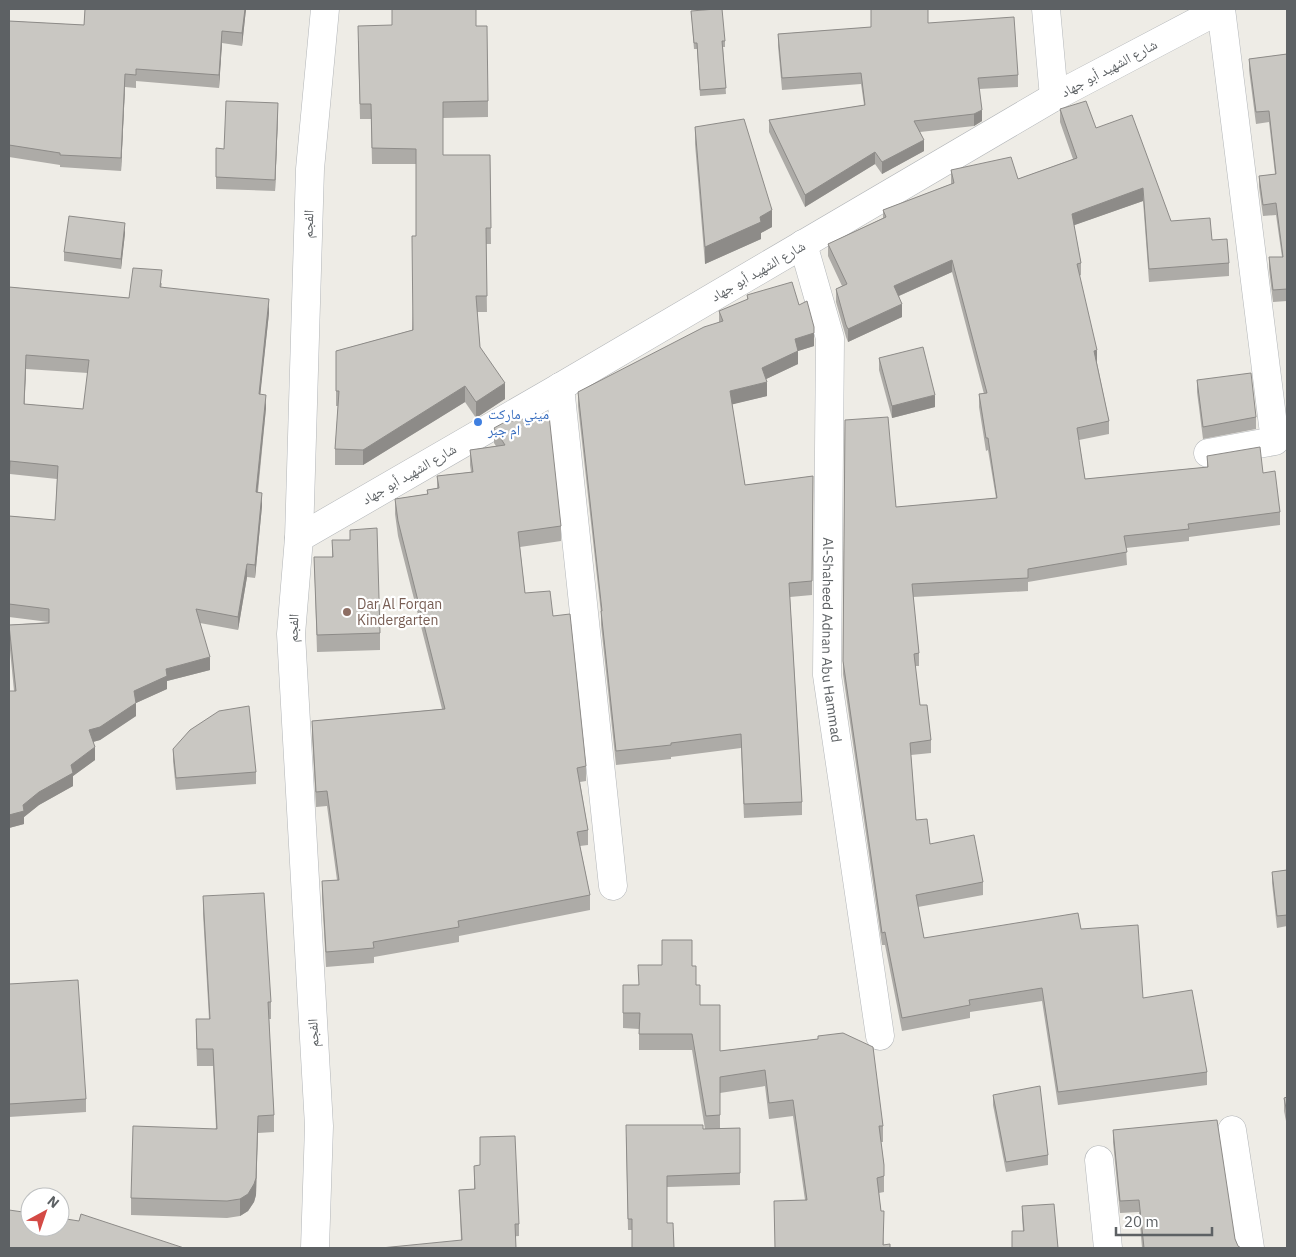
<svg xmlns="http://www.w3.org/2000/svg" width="1296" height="1257" font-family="'IBM Plex Sans','Noto Naskh Arabic',sans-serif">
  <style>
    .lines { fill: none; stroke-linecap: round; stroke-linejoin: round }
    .minor-casing { stroke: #b3b6b9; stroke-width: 29 }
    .secondary-casing { stroke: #b2b5b8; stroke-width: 29 }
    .minor { stroke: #fff; stroke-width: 28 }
    .secondary { stroke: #fff; stroke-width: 28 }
    .wall { fill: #adaba7; fill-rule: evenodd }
    .shaded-wall { fill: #8d8b88 }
    .building { fill: #c9c7c2; stroke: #8d8b88; fill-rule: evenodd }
    .shop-dot { fill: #3f7fe0; stroke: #fff; stroke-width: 2 }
    .education-dot { fill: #8d6e63; stroke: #fff; stroke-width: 2 }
    .labels { text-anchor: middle; stroke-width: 4.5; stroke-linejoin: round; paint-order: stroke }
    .street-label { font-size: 14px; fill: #5d6164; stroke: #fff }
    .shop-label { font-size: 14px; fill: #366cbe; stroke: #fff; text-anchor: start }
    .education-label { font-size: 14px; fill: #785e54; stroke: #fff; text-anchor: start }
  </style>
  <rect width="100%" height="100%" fill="#eeece6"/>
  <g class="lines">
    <defs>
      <g id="minor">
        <polyline points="1046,9 1054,97"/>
        <path id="s1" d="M803 244 830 338 827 675 880 1036"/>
        <polyline points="560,387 613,886"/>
        <polyline points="1208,453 1275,441 1221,9"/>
        <polyline points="299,538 560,387 1054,97 1221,9"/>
        <polyline points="1232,1130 1250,1248"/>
        <polyline points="1099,1160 1108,1248"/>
      </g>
      <polyline id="secondary" points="315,1248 319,1126 291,634 299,538 310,169 325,9"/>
    </defs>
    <!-- minor casing -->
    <use href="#minor" class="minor-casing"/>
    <!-- secondary casing -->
    <use href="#secondary" class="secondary-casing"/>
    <!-- minor -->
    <use href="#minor" class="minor"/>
    <!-- secondary -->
    <use href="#secondary" class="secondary"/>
  </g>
  <!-- wall -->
  <g class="wall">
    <polygon points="85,9 246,9 242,46 222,43 219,88 136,81 136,88 125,87 121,171 60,167 60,165 9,157 9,21 84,25"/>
    <polygon points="691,11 725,41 725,47 723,47 726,94 700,96 697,49 694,49"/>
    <polygon points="928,23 1018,75 1018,87 979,89 982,121 974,126 920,132 924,151 882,174 875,164 805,207 769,132 769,120 864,105 861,84 782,90 778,46 778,34"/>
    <polygon points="476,26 488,101 488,117 443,118 443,155 490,155 491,244 486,244 487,312 477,312 480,347 505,399 476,418 465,402 363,465 335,465 335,449 338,406 336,406 336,351 412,330 416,236 416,164 372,164 371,119 360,119 358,41"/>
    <polygon points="1287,54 1287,301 1273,302 1269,269 1269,257 1282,257 1276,215 1263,216 1259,187 1259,176 1275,174 1269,122 1256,124 1249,70 1249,59"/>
    <polygon points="1060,109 1096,128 1171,221 1212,240 1229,263 1229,276 1149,282 1143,201 1074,225 1081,263 1081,275 1079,276 1109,421 1109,434 1079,440 1085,479 1207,467 1207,456 1263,473 1280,512 1280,525 1189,537 1189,541 1126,548 1127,565 1028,582 1028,591 913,597 919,653 919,666 915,666 920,705 931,740 931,753 911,755 916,820 930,844 983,882 983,895 918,907 924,938 1081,929 1143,998 1207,1072 1207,1085 1058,1105 1042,1001 970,1012 970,1018 902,1031 885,945 882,945 843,674 845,420 896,507 996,498 988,450 986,451 979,407 979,394 984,394 952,272 899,296 902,317 848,342 846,337 836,302 836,289 842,286 828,256 828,244 883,218 883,210 951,184 951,170 1018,179 1073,159 1060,122"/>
    <polygon points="278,115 275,191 216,189 216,148 224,149"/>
    <polygon points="695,127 772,227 761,233 761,239 705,264 695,144"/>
    <polygon points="125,233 121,269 64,261 64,252"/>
    <path d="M162 283 161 288 269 313 260 394 266 408 258 492 262 506 255 578 247 577 238 630 200 623 210 670 167 681V689L136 703V716L100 740 93 742 95 760 73 776V786L39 805 24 817V824L9 828V691H14L9 640V625L49 622 9 617V516L55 520 57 479 10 474 9 496V287L129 298ZM26 369 88 373 83 409 24 404Z"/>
    <polygon points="747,295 799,305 814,327 814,346 798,351 798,364 766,379 767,396 732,404 745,485 813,476 812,595 790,597 802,802 802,815 744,818 741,748 671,757 671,759 616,765 601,625 601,613 578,406 578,392 719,322 719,311 747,300"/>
    <polygon points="879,358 935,407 892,418 879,370"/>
    <polygon points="1197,380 1256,417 1256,429 1203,439 1197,392"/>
    <polygon points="494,428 561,526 561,541 520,547 525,593 553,616 586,766 586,781 580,782 588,830 588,845 580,846 590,895 590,910 459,936 459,942 374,957 374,963 326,967 322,896 322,881 337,880 327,806 316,807 312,736 312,721 442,709 398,536 395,514 395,499 427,494 427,490 437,488 437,476 471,472 470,465 470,450 496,446 494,443"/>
    <polygon points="350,530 380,633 380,650 317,652 314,557 332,557 332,540 350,540"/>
    <polygon points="173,749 256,772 256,784 176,790 173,761"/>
    <polygon points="1287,870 1287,926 1277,928 1272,883 1272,872"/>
    <polygon points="203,896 271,1002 271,1019 269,1019 274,1115 274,1132 258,1133 256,1195 254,1202 248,1211 240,1216 227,1218 131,1215 131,1198 216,1128 213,1066 197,1066 196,1037 196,1019 209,1019 203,914"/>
    <polygon points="692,966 700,1005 720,1051 818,1039 818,1036 883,1126 883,1142 881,1142 884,1165 884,1192 879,1193 884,1245 890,1248 805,1200 793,1116 769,1119 765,1086 720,1093 720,1128 740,1128 740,1185 667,1187 667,1223 632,1230 628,1230 626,1137 705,1129 692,1050 639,1050 639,1029 623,1028 623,985 638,985"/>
    <polygon points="9,984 86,1099 86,1112 9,1117"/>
    <polygon points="993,1095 1048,1155 1048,1165 1006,1172 993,1105"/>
    <polygon points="1287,1097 1287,1126 1284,1111 1284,1098"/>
    <polygon points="1113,1130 1235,1239 1238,1246 1241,1248 1142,1248 1139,1212 1120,1213 1113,1142"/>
    <polygon points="474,1166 519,1224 519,1236 461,1240 459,1190 474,1189"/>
    <polygon points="1022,1206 1058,1248 1023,1231 1022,1216"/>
  </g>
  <!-- shaded-wall -->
  <g class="shaded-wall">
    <polygon points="245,9 246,9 242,46 242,33"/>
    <polygon points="222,31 222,43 219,88 219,75"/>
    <polygon points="125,74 125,87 121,171 121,158"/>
    <polygon points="278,103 278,115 275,191 275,180"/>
    <polygon points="982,110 982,121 974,126 974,114"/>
    <polygon points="924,140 924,151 882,174 882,162"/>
    <polygon points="875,152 875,164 805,207 805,195"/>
    <polygon points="1143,188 1143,201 1072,226 1072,214"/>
    <polygon points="772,210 772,227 761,233 761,239 705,264 705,247"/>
    <polygon points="125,223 125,233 121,269 121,259"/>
    <polygon points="952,260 952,272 894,298 894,286"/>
    <polygon points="269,299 269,313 259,407 259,394"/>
    <polygon points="902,304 902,317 848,342 848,329"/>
    <polygon points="814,333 814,346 798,351 798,364 762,381 762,368 795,339"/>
    <polygon points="1097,350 1097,363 1094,364 1094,351"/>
    <polygon points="26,355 26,369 24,417 24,404"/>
    <polygon points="767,382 767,396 730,405 730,391"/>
    <polygon points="505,383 505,399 476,418 476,402"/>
    <polygon points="465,386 465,402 363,465 363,450"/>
    <polygon points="266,395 266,408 256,505 256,492"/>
    <polygon points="935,395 935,407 892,418 892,406"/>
    <polygon points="10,461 10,474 9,496 9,483"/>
    <polygon points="262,493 262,506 255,578 255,565"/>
    <polygon points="247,564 247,577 238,630 238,617"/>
    <polygon points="210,657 210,670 167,681 167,689 136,703 136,716 100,740 89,743 89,730 134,691 166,669"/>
    <polygon points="95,747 95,760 73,776 73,786 39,805 24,817 24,824 9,828 9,815 23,805 71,765"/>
    <polygon points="258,1116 256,1195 254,1202 248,1211 240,1216 240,1199"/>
  </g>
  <!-- building -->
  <g class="building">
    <polygon points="85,9 245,9 242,33 222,31 219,75 136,69 136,75 125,74 121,158 60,155 60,153 9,145 9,21 84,25"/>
    <polygon points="392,9 476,9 476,26 487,26 488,101 443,102 443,155 490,155 491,228 486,228 487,296 476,296 480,347 505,383 476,402 465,386 363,450 335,449 339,391 336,391 336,351 413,330 412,236 416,236 416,149 372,148 371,104 360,104 358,26 392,25"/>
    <polygon points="716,9 722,9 725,41 722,41 726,88 700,90 697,43 694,43 691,11"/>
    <polygon points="871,9 928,9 928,23 1014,17 1018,75 978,78 982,110 974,114 914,121 924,140 882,162 875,152 805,195 769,120 865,105 861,73 782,78 778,34 871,27"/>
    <polygon points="1287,54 1287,289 1273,290 1269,257 1283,257 1276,203 1263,205 1259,176 1276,174 1269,111 1256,112 1249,59"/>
    <polygon points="226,101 278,103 275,180 216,177 216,148 224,149"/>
    <polygon points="1086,101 1096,128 1132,115 1171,221 1210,218 1212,240 1227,239 1229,263 1149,269 1143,188 1072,214 1081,263 1077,264 1097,350 1094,351 1109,421 1077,428 1085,479 1208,467 1207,456 1260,447 1263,473 1275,471 1280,512 1188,524 1189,529 1124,536 1127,552 1028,569 1028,578 912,584 919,653 914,654 920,705 927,705 931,740 910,743 916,820 927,819 930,844 974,835 983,882 916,895 924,938 1078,913 1081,929 1138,925 1143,998 1192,990 1207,1072 1058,1092 1042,988 969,1000 970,1005 902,1018 885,932 882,933 843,661 845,420 888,417 896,507 997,498 988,438 986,438 979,394 987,393 952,260 894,286 902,304 848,329 846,325 836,289 847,284 828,244 886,217 883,210 954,183 951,170 1011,157 1018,179 1077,158 1060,109"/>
    <polygon points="744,119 772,210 760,217 761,222 705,247 695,127"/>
    <polygon points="69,216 125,223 121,259 64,252"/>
    <path d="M133 268 162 270 160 287 269 299 259 394 266 395 256 492 262 493 255 565 247 564 238 617 196 609 210 657 166 669 167 676 134 691 136 703 100 727 89 730 95 747 71 765 73 773 39 792 23 805 24 811 9 815V691H16L9 625 49 623V609L9 604V516L55 520 58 466 10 461 9 483V287L129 298ZM26 355 89 360 83 409 24 404Z"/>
    <polygon points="792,282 799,305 807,301 814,327 814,333 795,339 798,351 762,368 767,382 730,391 745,485 813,476 812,581 789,583 802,802 744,804 741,734 671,743 671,745 616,751 601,611 602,611 578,392 704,327 723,321 719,311 748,299 747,295"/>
    <polygon points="923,347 935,395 892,406 879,358"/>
    <polygon points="1251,373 1256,417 1203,427 1197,380"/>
    <polygon points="549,415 561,526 518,532 525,593 550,591 553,616 570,614 586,766 577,768 588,830 577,832 590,895 458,921 459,927 373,942 374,948 326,952 322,881 339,880 327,791 316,792 312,721 445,709 398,521 395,499 428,494 427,490 439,488 437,476 473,472 470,450 505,445 494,428 505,422"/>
    <polygon points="377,528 380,633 317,635 314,557 333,557 332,540 350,540 350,530"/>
    <polygon points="249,706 256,772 176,778 173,749 190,730 219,711"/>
    <polygon points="1287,870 1287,915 1277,916 1272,872"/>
    <polygon points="264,893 271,1002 268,1002 274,1115 258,1116 256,1178 254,1184 248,1194 240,1199 227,1201 131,1198 133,1126 217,1129 213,1049 197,1049 196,1019 210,1019 203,896"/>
    <polygon points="662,940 692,940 692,966 696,966 696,985 700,985 700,1005 720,1005 720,1051 818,1039 818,1036 843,1033 873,1047 883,1126 879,1126 884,1165 884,1176 877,1178 881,1211 884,1211 883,1245 890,1244 890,1248 775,1248 774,1201 807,1200 793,1100 769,1103 765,1070 720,1077 720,1115 706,1116 692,1034 639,1034 640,1013 623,1013 623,985 639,985 638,965 662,965"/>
    <polygon points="78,980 86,1099 9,1104 9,984"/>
    <polygon points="1040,1086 1048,1155 1006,1162 993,1095"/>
    <polygon points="1287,1097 1287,1113 1284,1098"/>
    <polygon points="1217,1120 1235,1239 1238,1246 1241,1248 1144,1248 1139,1200 1120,1201 1113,1130"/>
    <polygon points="626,1125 703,1125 703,1129 740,1128 740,1173 667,1176 667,1223 673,1223 674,1248 632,1248 632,1219 628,1219"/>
    <polygon points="515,1136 519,1224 515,1224 516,1248 381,1248 462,1240 459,1190 475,1189 474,1166 480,1165 480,1137"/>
    <polygon points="1054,1204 1058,1248 1012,1248 1012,1231 1024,1231 1022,1206"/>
    <polygon points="9,1210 30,1213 30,1227 60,1227 60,1218 79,1221 81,1214 184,1248 9,1248"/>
  </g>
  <!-- markers -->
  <circle class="shop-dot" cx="478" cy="422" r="5"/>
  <circle class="education-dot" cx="347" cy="612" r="5"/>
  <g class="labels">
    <!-- street labels -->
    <g class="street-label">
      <text transform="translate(1109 68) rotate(-28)" y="5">شارع الشهيد أبو جهاد</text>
      <text transform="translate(308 224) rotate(-88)" y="5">الفجم</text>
      <text transform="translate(758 271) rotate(-30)" y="5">شارع الشهيد أبو جهاد</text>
      <text transform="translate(409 474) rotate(-30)" y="5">شارع الشهيد أبو جهاد</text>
      <text transform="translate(293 628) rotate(-88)" y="5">الفجم</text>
      <text dy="5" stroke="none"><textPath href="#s1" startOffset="400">Al-Shaheed Adnan Abu Hammad</textPath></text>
      <text transform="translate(313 1033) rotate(-93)" y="5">الفجم</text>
    </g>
    <!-- shop labels -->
    <g class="shop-label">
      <text x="488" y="419">ميني ماركت<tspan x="488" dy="16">ام جبر</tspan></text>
    </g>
    <!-- education labels -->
    <g class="education-label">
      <text x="357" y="609">Dar Al Forqan<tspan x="357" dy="16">Kindergarten</tspan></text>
    </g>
  </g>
  <!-- border -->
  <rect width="1296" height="1257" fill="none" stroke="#5d6164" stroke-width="20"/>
  <!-- north arrow -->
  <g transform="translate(45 1212) rotate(40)"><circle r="24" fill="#ffffff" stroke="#bec0c1"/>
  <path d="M0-4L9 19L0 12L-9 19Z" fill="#d44a45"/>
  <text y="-8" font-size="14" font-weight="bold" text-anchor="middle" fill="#5d6164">N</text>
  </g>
  <!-- scale -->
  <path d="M1116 1227v8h96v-8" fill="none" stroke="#5d6164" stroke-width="2.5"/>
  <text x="1124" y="1227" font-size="15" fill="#5d6164" stroke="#ffffff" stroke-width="4" paint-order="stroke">20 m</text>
</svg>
